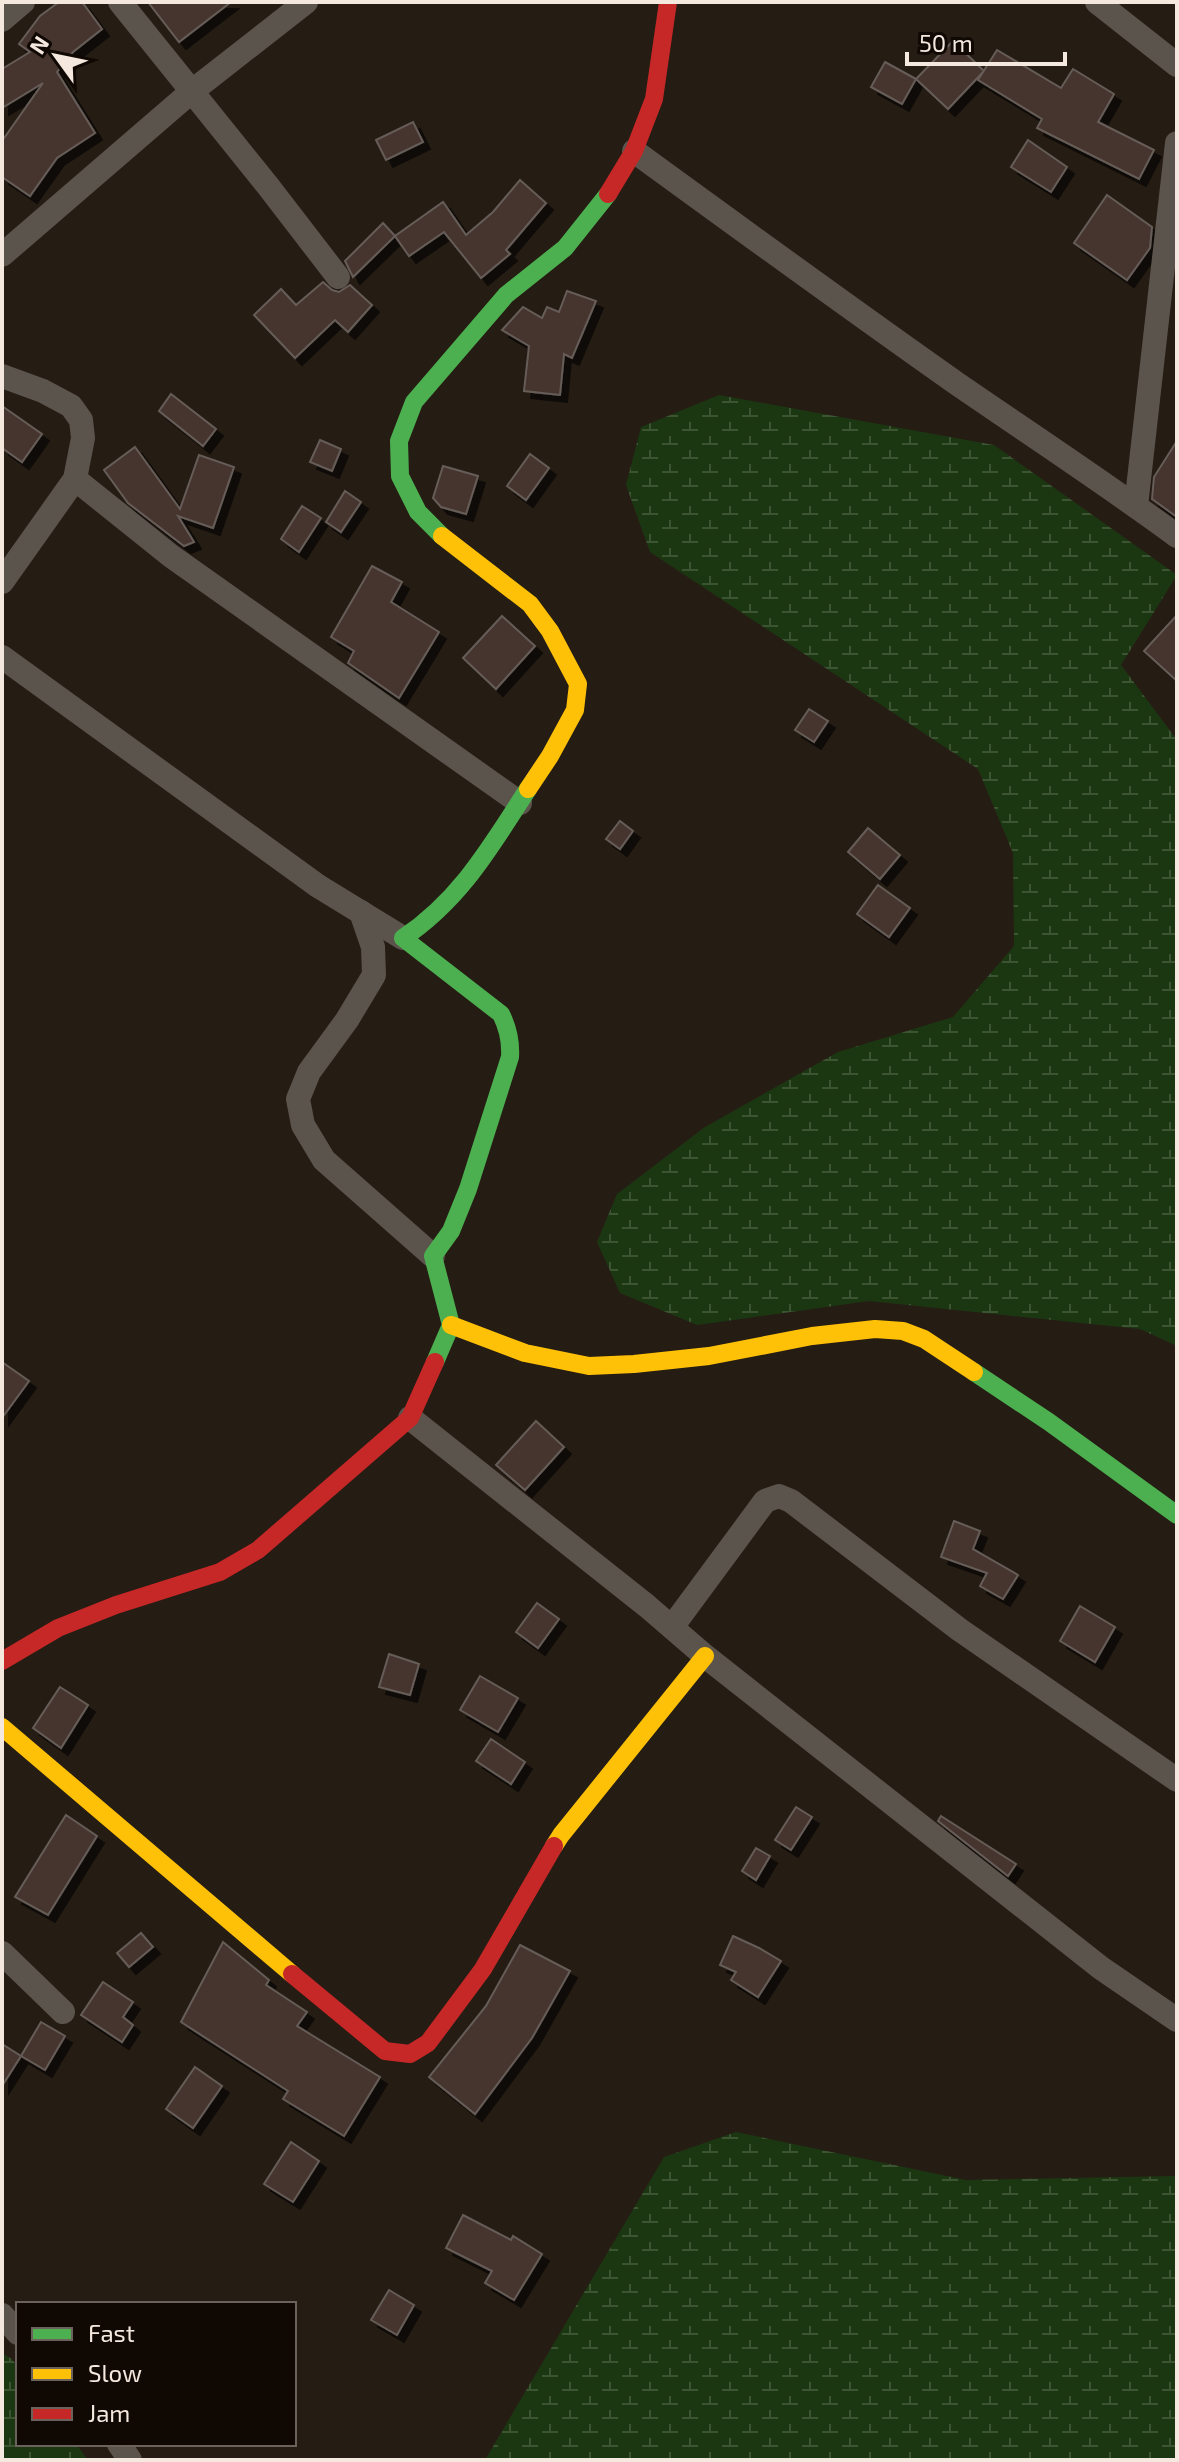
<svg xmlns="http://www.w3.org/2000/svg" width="1179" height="2462" font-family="'Exo 2',sans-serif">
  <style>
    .wetland { fill: url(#wetland-marsh) }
    .building { fill: #45342d; stroke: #665d58; stroke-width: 2; filter: url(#shadow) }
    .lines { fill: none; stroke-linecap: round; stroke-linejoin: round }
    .street { stroke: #5b544c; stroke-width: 24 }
    .fast { stroke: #4caf50; stroke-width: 18 }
    .slow { stroke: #ffc107; stroke-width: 18 }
    .jam { stroke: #c62828; stroke-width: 18 }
  </style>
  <defs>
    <pattern id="wetland-marsh" width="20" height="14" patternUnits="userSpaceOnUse" patternTransform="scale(2)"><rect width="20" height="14" fill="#1b3711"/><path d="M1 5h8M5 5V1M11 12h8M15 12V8" fill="none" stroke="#3d5433"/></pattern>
    <filter id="shadow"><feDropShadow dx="7" dy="7" stdDeviation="0" flood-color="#0009"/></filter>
  </defs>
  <rect width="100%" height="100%" fill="#251c13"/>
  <!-- wetland -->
  <g class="wetland">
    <polygon points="719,395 994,445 1177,575 1121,665 1177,740 1177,1346 1140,1329 869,1301 697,1325 620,1293 597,1242 617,1194 705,1127 838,1052 953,1017 1014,946 1013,853 978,769 650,552 626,485 641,427"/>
    <polygon points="736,2132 966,2180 1177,2176 1177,2460 485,2460 664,2157"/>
    <polygon points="2,2353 12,2359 18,2367 18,2444 76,2444 88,2460 2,2460"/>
  </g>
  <!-- building -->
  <g class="building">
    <polygon points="59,2 82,2 102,29 73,52 57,72 95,133 57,158 30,196 2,177 2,141 43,83 2,108 2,69 30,52 19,44 40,16"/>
    <polygon points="148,2 231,2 179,42"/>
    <polygon points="953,41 984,71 948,109 916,79"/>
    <polygon points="997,50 1061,88 1073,69 1114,94 1098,122 1154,150 1139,179 1037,128 1042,119 978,80"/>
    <polygon points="885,62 916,79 902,104 871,87"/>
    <polygon points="413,122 423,142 386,160 376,140"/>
    <polygon points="1028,140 1067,167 1051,192 1011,167"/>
    <polygon points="520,180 546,203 506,250 510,254 481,278 444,232 409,256 395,236 443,202 466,235 493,212"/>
    <polygon points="1107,195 1152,227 1150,248 1127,280 1074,243"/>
    <polygon points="383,223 395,236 353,277 345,261"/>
    <polygon points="323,282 332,290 339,292 350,285 372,305 348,332 335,320 295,358 254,315 281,289 296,305"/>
    <polygon points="567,291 596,301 572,358 564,354 560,395 524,391 529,346 502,330 523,307 542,318 547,307 559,312"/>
    <polygon points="171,394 216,429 203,446 159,411"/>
    <polygon points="2,406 42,434 22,462 2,448"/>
    <polygon points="320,440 341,449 332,471 310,462"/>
    <polygon points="1177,441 1177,517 1152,499 1154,477"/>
    <polygon points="135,447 180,509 199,455 234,467 213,528 178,516 194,542 184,546 128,503 104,470"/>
    <polygon points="530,454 549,468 526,500 507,486"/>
    <polygon points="443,466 478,476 466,514 441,507 433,498"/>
    <polygon points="345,491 361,502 341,532 326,522"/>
    <polygon points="302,506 321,518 299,552 281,539"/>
    <polygon points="372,566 402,582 391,602 439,632 399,698 348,663 354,651 331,637"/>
    <polygon points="1177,615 1177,681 1144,651"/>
    <polygon points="502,616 535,646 496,689 463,658"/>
    <polygon points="809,709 828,721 814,742 795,730"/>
    <polygon points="620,821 633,831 620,849 606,839"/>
    <polygon points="868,828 900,855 880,879 848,852"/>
    <polygon points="878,885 910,908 889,937 857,914"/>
    <polygon points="2,1362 29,1381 2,1418"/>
    <polygon points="536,1421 564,1447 525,1490 496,1465"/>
    <polygon points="954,1521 980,1531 973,1549 1018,1575 1003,1599 980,1586 987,1573 941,1557"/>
    <polygon points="537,1603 559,1619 538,1648 516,1632"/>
    <polygon points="1080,1606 1115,1627 1095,1662 1060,1641"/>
    <polygon points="389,1654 419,1664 410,1695 379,1687"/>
    <polygon points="480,1676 518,1698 498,1732 460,1710"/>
    <polygon points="60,1687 88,1705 61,1748 33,1728"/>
    <polygon points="491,1739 525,1762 511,1784 476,1761"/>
    <polygon points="796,1807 812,1817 791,1850 775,1840"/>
    <polygon points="66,1815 97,1836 48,1915 15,1897"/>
    <polygon points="941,1816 1016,1864 1008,1876 938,1821"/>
    <polygon points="756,1848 770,1856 756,1880 742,1871"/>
    <polygon points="141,1933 153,1947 129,1967 117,1953"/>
    <polygon points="733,1936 759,1948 781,1961 758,1997 731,1980 736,1972 720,1965"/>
    <polygon points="223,1942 269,1980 266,1985 307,2012 297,2026 380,2077 344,2136 283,2099 288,2091 181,2022"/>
    <polygon points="520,1945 570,1971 532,2038 475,2114 429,2077 486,2006"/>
    <polygon points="103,1982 133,2002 123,2017 133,2025 122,2042 81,2015"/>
    <polygon points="41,2022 65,2036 45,2070 21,2056"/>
    <polygon points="2,2044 21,2056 2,2086"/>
    <polygon points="195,2067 222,2086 193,2128 166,2109"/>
    <polygon points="291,2142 319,2161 293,2202 264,2184"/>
    <polygon points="463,2215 511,2240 513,2236 542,2254 514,2300 485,2283 492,2271 446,2248"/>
    <polygon points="389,2290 414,2305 397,2335 371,2320"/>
  </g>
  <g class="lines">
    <!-- street -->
    <g class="street">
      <polyline points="120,2 268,186 338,277"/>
      <polyline points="1097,2 1177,65"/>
      <polyline points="2,20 23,2"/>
      <path d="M634 151C741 229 848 307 956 383 1030 434 1105 483 1177 536"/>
      <polyline points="2,255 191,92 306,2"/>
      <polyline points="2,376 43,391 71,406 81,420 83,438 75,479 2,582"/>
      <polyline points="75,479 171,556 520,803"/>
      <polyline points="1136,506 1177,143"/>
      <polyline points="2,657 318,886 403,938"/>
      <polyline points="361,912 373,947 374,975 347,1020 309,1072 298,1099 303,1125 324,1160 433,1256"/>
      <polyline points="410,1418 647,1606 705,1656 1101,1968 1177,2020"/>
      <polyline points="672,1627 765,1501 779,1496 791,1501 960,1630 1177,1780"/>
      <polyline points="2,1953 63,2012"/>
      <polyline points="2,2315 18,2333"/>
      <polyline points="119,2444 130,2460"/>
    </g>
    <!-- fast -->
    <g class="fast">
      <polyline points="442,536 418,512 400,476 399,441 414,402 506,295 565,248 608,194"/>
      <path d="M435 1362 451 1325 433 1256 451 1231 468 1189 510 1057C511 1041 508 1028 501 1014L403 938C461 899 491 846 528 789"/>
      <polyline points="974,1372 1049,1422 1177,1515"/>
    </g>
    <!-- slow -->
    <g class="slow">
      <polyline points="442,536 530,604 550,631 578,684 575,710 550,756 528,789"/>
      <polyline points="451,1325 525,1353 589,1366 634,1364 709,1356 812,1336 875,1329 903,1331 924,1339 974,1372"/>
      <polyline points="2,1727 292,1974"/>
      <polyline points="554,1846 561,1835 705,1656"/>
    </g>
    <!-- jam -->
    <g class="jam">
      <polyline points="608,194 634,151 654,99 668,2"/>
      <polyline points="2,1661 58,1628 116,1605 220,1572 258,1550 410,1418 435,1362"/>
      <polyline points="292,1974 385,2051 410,2054 428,2043 483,1969 554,1846"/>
    </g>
  </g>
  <!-- border -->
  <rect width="1179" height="2462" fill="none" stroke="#f4e8df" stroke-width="8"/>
  <!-- legend -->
  <rect x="16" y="2302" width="280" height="144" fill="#0f0803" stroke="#6b625b" stroke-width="2"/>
  <rect x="32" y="2328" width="40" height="12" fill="#4caf50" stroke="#6b625b" stroke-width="2"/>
  <text x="88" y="2342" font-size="24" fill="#f4e8df">Fast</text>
  <rect x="32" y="2368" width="40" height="12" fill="#ffc107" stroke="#6b625b" stroke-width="2"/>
  <text x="88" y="2382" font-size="24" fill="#f4e8df">Slow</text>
  <rect x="32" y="2408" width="40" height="12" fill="#c62828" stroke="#6b625b" stroke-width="2"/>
  <text x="88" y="2422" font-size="24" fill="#f4e8df">Jam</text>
  <!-- north arrow -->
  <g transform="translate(56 56) rotate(303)" stroke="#0f0803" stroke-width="6" paint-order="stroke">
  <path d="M0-6L14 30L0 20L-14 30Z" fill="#f4e8df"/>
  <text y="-12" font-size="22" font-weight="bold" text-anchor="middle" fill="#f4e8df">N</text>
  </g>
  <!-- scale -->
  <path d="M907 52v12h158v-12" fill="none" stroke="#f4e8df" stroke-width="4"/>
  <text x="919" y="52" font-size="24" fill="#f4e8df" stroke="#0f0803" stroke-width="6" paint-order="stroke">50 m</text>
</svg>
